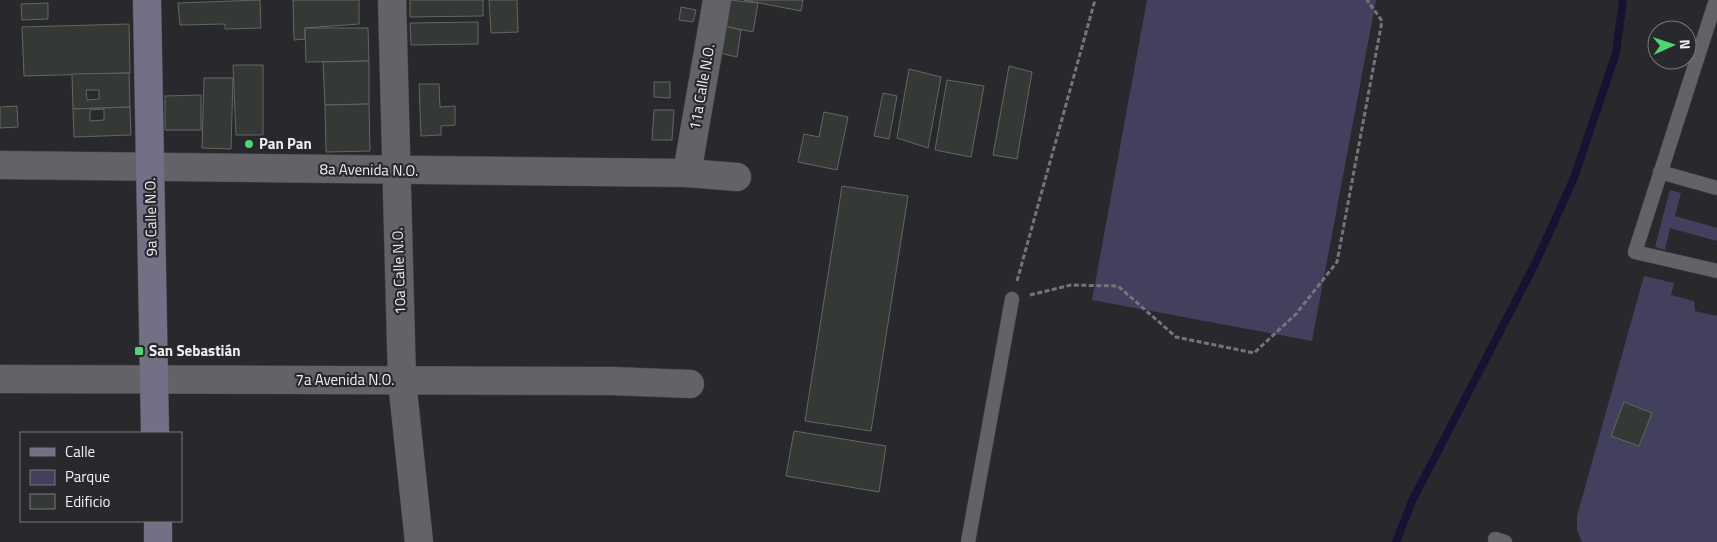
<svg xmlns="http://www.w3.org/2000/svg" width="1717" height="542" font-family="'Titillium Web',sans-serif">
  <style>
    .green { fill: #43405e }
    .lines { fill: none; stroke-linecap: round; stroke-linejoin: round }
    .stream { stroke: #181132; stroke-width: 8 }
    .building { fill: #353936; stroke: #636764; fill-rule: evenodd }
    .lane-casing { stroke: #47474a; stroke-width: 15 }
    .street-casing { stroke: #47474a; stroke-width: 29 }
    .secondary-casing { stroke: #47474a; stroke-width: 29 }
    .path { stroke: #757478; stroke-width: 3; stroke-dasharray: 5 2.5; stroke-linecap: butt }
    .lane { stroke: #636267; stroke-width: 14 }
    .street { stroke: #636267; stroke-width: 28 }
    .secondary { stroke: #737086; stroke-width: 28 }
    .poi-dot { fill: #4ed676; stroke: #29282d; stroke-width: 2 }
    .labels { text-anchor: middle; stroke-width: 4.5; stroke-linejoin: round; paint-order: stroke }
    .street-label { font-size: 15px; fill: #f0f0f3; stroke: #29282d }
    .poi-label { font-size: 15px; font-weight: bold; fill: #f0f0f3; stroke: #29282d; text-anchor: start }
  </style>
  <rect width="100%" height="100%" fill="#29282d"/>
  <!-- green -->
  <g class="green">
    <polygon points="1147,0 1376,0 1312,341 1092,300"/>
    <polygon points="1670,190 1681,193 1675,216 1717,228 1717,241 1670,228 1665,250 1655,247"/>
    <polygon points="1644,276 1674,283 1671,295 1694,301 1695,311 1717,316 1717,542 1582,542 1577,530 1577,516"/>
  </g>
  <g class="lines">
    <!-- stream -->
    <polyline class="stream" points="1396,542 1412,501 1535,264 1574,178 1616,53 1623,0"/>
  </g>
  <!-- building -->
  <g class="building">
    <polygon points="260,0 261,28 225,29 225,24 180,25 178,3"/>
    <polygon points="293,0 359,0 359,24 305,28 305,39 294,40"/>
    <polygon points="410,0 483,0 483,16 410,17"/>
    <polygon points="489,0 517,0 518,32 491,33"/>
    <polygon points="729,0 758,3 753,32 724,26"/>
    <polygon points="744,0 803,0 801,11"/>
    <polygon points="48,3 48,19 22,20 21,4"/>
    <polygon points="681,7 696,10 693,22 679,20"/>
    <polygon points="478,22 478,44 411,45 410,23"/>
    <polygon points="129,24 130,73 24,76 22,27"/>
    <polygon points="724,26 741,30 737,57 719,53"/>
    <polygon points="305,28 368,28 369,61 306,62"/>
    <polygon points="369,61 369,104 325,105 323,62"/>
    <polygon points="233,65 263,65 263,135 236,135"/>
    <polygon points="1009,66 1032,72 1017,159 993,155"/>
    <polygon points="909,69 941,77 928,148 897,138"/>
    <path d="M129 73 130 107 73 109 72 74ZM86 90H99V99L87 100Z"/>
    <polygon points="204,78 233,78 231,149 202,148"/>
    <polygon points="947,80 984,86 971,157 935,150"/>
    <polygon points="654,82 670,82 670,98 654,97"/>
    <polygon points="419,84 439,84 440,107 455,106 455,125 441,126 441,135 421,136"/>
    <polygon points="883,93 897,96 889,139 874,136"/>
    <polygon points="201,95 201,130 165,130 165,96"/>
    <polygon points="369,104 370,151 326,152 325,105"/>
    <polygon points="17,106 18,127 0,128 0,107"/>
    <path d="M130 107 131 135 74 137 73 109ZM104 109V120L90 121V110Z"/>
    <polygon points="654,110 674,110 672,140 652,140"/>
    <polygon points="824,112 848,117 837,170 798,162 804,134 819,137"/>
    <polygon points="842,186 908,196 871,431 805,421"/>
    <polygon points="1624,402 1652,413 1639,446 1611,436"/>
    <polygon points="794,431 886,446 879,492 786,476"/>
  </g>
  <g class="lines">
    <defs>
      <g id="lane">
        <polyline points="1716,0 1635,252 1717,271"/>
        <polyline points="1660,172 1717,188"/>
        <polyline points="1495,539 1505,542"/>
        <polyline points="968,542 1012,299"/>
      </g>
      <g id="street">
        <polyline points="392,0 402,381 419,542"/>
        <polyline points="0,165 687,173 737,177"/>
        <polyline points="687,173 717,0"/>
        <polyline points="0,379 612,381 690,384"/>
      </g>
      <g id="secondary">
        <polyline points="147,0 155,433"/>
        <polyline points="158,521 158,542"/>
      </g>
    </defs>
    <!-- lane casing -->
    <use href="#lane" class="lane-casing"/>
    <!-- street casing -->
    <use href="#street" class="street-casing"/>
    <!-- secondary casing -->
    <use href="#secondary" class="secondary-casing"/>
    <!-- path -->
    <g class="path">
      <polyline points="1017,281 1095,0"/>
      <polyline points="1030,295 1071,285 1118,286 1176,337 1254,353 1296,314 1337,262 1382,21 1367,0"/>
    </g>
    <!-- lane -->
    <use href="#lane" class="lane"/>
    <!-- street -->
    <use href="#street" class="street"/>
    <!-- secondary -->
    <use href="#secondary" class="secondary"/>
  </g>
  <!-- markers -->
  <g class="poi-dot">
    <circle cx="249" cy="144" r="5"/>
    <rect x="134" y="346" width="10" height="10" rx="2.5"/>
  </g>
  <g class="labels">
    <!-- street labels -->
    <g class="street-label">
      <text transform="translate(702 87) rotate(-80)" y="5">11a Calle N.O.</text>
      <text transform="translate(369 170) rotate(1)" y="5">8a Avenida N.O.</text>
      <text transform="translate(151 217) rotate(-91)" y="5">9a Calle N.O.</text>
      <text transform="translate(399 271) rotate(-92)" y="5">10a Calle N.O.</text>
      <text x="345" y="385">7a Avenida N.O.</text>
    </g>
    <!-- poi labels -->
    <g class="poi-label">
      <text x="259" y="149">Pan Pan</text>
      <text x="149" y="356">San Sebastián</text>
    </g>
  </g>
  <!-- legend -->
  <rect x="20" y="432" width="162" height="90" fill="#29282d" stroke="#79787c"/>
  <rect x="30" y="448" width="25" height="8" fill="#737086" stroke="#79787c"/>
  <text x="65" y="457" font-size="15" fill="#f0f0f3">Calle</text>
  <rect x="30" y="470" width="25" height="15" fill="#43405e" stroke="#79787c"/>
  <text x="65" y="482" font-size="15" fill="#f0f0f3">Parque</text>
  <rect x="30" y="494" width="25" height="15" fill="#353936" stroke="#79787c"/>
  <text x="65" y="507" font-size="15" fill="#f0f0f3">Edificio</text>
  <!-- north arrow -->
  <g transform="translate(1672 45) rotate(87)"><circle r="24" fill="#29282d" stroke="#79787c"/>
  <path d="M0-4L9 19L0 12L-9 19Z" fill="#4ed676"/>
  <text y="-8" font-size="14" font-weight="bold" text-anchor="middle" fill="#f0f0f3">N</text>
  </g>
</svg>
